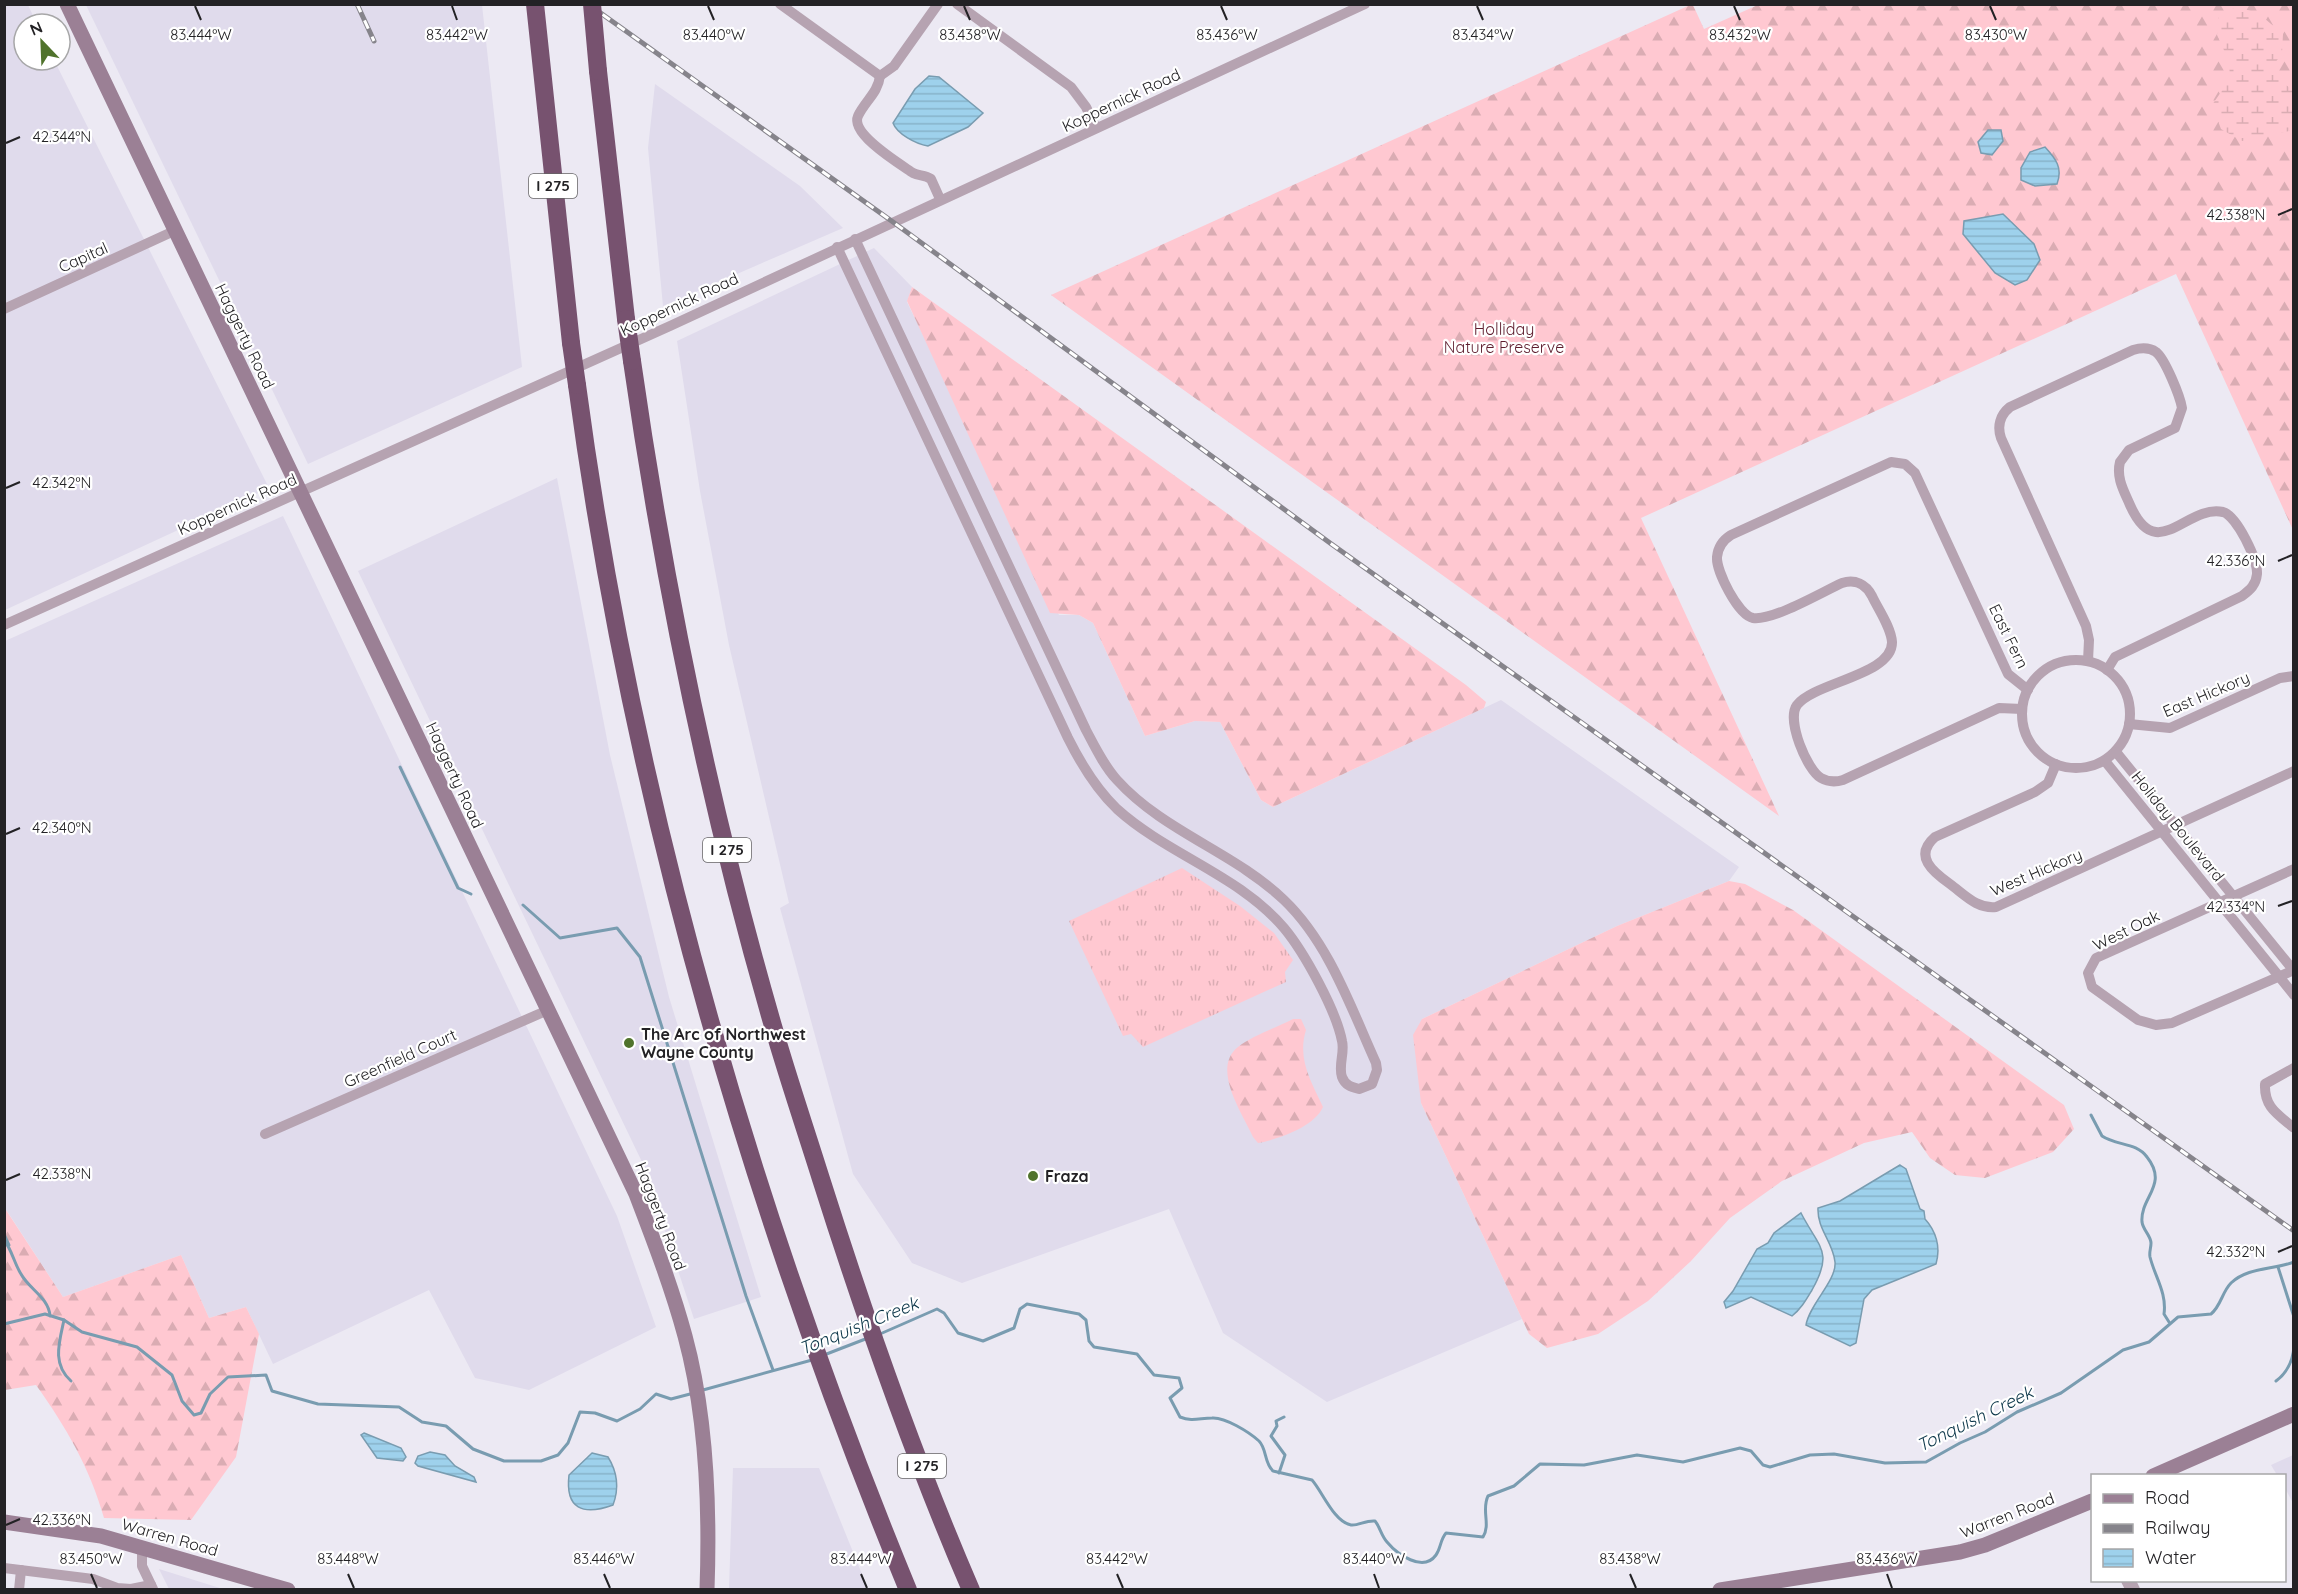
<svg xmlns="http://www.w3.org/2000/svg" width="2298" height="1594" font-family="Quicksand,sans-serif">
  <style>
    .built { fill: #e0dbec }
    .grass { fill: url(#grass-tufts) }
    .forest { fill: url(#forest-firs) }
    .wetland { fill: url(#wetland-marsh) }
    .water { fill: url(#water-rules); stroke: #799cb0; stroke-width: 1.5 }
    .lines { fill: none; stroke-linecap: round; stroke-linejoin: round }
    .stream { stroke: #799cb0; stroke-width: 3 }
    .minor { stroke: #b6a3b1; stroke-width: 10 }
    .tertiary { stroke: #b6a3b1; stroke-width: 14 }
    .secondary { stroke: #9b8095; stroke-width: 15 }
    .motorway { stroke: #77526f; stroke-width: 18 }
    .rail-casing { stroke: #86848b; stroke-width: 5 }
    .rail { stroke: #fff; stroke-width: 3; stroke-dasharray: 9; stroke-linecap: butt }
    .motorway-bridge { stroke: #77526f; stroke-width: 18 }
    .ticks { fill: none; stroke: #232225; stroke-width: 2 }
    .poi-dot { fill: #50732c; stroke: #fff; stroke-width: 2 }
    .labels { text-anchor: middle; stroke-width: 4.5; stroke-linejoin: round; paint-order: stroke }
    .shield { fill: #fff; stroke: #656466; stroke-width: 1.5 }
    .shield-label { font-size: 15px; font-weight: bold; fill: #232225 }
    .street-label { font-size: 16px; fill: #232225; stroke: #fff }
    .park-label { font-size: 16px; fill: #5e1d2e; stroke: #fff }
    .poi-label { font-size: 16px; font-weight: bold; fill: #232225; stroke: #fff; text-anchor: start }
    .water-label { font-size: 18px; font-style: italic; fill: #0b3649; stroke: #fff }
    .ticks-label { font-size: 15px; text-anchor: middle; fill: #232225; stroke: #fff; stroke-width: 4.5; stroke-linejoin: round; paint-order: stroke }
  </style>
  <defs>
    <pattern id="grass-tufts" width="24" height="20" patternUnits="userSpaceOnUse" patternTransform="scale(1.5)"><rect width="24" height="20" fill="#ffc8d1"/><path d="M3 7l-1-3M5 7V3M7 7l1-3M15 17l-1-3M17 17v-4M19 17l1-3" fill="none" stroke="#daacb3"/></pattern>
    <pattern id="forest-firs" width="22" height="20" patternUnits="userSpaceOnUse" patternTransform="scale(1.5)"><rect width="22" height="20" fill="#ffc8d1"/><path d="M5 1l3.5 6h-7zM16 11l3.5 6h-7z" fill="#daacb3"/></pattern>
    <pattern id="wetland-marsh" width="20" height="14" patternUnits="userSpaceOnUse" patternTransform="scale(1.5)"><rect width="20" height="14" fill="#ffc8d1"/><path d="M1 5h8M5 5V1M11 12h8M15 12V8" fill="none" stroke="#daacb3"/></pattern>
    <pattern id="water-rules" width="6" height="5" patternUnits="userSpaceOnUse" patternTransform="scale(1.5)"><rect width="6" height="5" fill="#9ed1ec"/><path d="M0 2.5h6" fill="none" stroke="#88b3ca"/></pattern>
  </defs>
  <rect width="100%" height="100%" fill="#ece9f3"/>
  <!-- built -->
  <g class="built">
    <polygon points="4,5 28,5 37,24 24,24 24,60 54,60 269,488 5,610"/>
    <polygon points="86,5 482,5 522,367 308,464"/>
    <polygon points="655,84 800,186 843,228 663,306 648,148"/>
    <polygon points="874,248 912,287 907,302 1059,615 1079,615 1093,623 1145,736 1195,721 1220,722 1261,800 1273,807 1501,700 1739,867 1729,881 1617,926 1422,1019 1421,1103 1522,1319 1327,1402 1223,1333 1169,1209 962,1283 912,1263 853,1174 780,908 789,903 729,645 700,491 677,341"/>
    <polygon points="557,478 610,755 669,997 761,1297 694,1319 643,1164 358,571"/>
    <polygon points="283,516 617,1216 656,1327 529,1390 475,1378 429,1290 273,1364 246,1307 209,1318 181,1255 63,1297 5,1208 5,641"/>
    <polygon points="2293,1455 2293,1503 2285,1488 2284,1476 2277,1475 2271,1465"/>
    <polygon points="733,1468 819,1468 868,1589 729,1589"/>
    <polygon points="159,1569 223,1589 169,1589"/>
  </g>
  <!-- grass -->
  <polygon class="grass" points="1182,868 1240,906 1274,933 1293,960 1285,972 1286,982 1143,1047 1131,1034 1123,1036 1069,921"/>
  <!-- forest -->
  <g class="forest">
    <polygon points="1760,4 2293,5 2293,530 2176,274 1641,518 1779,816 1051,295 1690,5 1693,5 1704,29"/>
    <polygon points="912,287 1466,685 1486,702 1484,708 1273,807 1261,800 1220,722 1195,721 1145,736 1093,623 1079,615 1050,613 907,301"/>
    <polygon points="1729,881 1745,884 1793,910 2064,1105 2074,1129 2053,1152 1985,1178 1955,1175 1930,1158 1912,1132 1864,1143 1782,1181 1730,1218 1691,1261 1648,1301 1598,1334 1547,1348 1529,1334 1421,1103 1413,1035 1422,1019 1617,926"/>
    <path d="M1293 1019H1301L1306 1030C1297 1059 1311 1081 1323 1107 1314 1127 1279 1139 1258 1143L1253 1137C1242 1113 1211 1068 1238 1047 1253 1035 1276 1028 1293 1019Z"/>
    <path d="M4 1207 63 1297 181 1255 209 1318 246 1307 259 1334 236 1457 191 1520 104 1518C90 1468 66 1427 36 1385L5 1390Z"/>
  </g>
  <!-- wetland -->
  <polygon class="wetland" points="2237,7 2258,13 2283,34 2282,53 2273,66 2274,74 2293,91 2293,127 2289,131 2242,141 2221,129 2212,105 2230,79 2229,61 2217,35 2219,14"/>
  <!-- water -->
  <g class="water">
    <path d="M929 76 939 77 983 113 968 127 928 146C916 144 897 134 893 123L915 89Z"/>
    <polygon points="1988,130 2001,130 2003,141 1992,155 1981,153 1978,142"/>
    <path d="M2045 147C2056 159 2063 168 2057 184L2035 186 2021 180V168L2030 152Z"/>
    <polygon points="2003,214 2034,244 2040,260 2027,280 2015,285 1995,273 1963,234 1964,221"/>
    <path d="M1900 1165 1906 1169 1920 1209 1924 1211 1925 1219C1936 1231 1941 1247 1936 1264L1872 1290 1864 1299 1856 1343 1850 1346 1806 1325C1809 1305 1837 1280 1835 1262 1833 1242 1817 1229 1818 1208L1840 1201Z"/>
    <path d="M1801 1213C1819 1248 1834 1251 1812 1290 1806 1300 1801 1309 1792 1316L1751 1297 1726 1308 1724 1302 1733 1291 1757 1249 1768 1243 1774 1233Z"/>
    <polygon points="364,1433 401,1448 406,1457 403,1461 377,1458 361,1435"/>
    <polygon points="430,1452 445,1455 455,1466 474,1477 476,1482 418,1466 415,1463 418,1456"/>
    <path d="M592 1453 608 1457C618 1473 619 1489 613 1505 583 1516 565 1509 569 1475Z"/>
  </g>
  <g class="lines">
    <!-- stream -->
    <g class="stream">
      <polyline points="400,767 458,888 471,894"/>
      <polyline points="523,905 560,938 617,928 640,957 746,1296 773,1370"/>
      <path d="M2091 1115 2102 1136C2117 1146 2136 1142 2147 1157 2169 1185 2140 1197 2142 1222 2143 1230 2151 1236 2151 1243 2151 1248 2149 1252 2150 1257 2155 1277 2167 1293 2164 1314L2169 1322"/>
      <polyline points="4,1234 9,1245"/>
      <path d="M4 1240C12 1250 14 1263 21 1274 29 1289 49 1298 50 1316"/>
      <polyline points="2278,1267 2294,1317"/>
      <path d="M64 1320C59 1343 52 1364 71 1381"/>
      <polyline points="4,1324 45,1314 64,1320 82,1332 137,1347 172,1375 182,1401 194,1415 201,1413 210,1394 228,1377 266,1375 272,1391 318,1404 399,1407 422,1422 446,1426 473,1449 504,1461 541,1461 558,1455 568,1443 580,1412 595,1413 617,1421 640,1409 656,1394 671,1399 694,1393"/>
      <path d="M880 1334 937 1309 944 1313 958 1333 983 1341 1014 1328 1020 1309 1027 1304 1079 1314 1086 1320 1089 1341 1094 1347 1137 1354 1154 1375 1179 1378 1182 1388 1170 1398 1180 1417C1192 1422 1200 1418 1212 1418 1225 1417 1249 1432 1259 1441 1267 1449 1264 1463 1273 1471L1312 1480C1322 1491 1334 1522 1351 1525 1358 1526 1366 1520 1375 1521 1380 1527 1381 1535 1387 1542 1397 1554 1423 1573 1436 1555 1441 1548 1440 1540 1446 1533L1483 1537C1491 1524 1481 1510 1488 1496L1514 1486 1540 1464 1584 1465 1637 1455 1683 1462 1740 1448 1751 1451 1763 1465 1770 1467 1810 1455 1834 1454 1885 1463 1926 1462 1960 1443 1985 1432 2017 1412 2061 1393 2123 1350 2149 1342 2178 1317 2211 1314C2221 1306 2222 1292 2231 1283 2248 1267 2273 1270 2294 1262"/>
      <polyline points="824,1355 868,1338"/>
      <path d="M2276 1381C2288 1372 2293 1361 2294 1346"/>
      <polyline points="703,1390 812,1360"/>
      <polyline points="1279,1473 1285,1455 1271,1436 1277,1426 1276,1421 1284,1417"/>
    </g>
    <!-- minor -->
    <g class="minor">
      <polyline points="780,4 880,76 894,66 938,4"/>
      <polyline points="957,4 1071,87 1086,107 1096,128"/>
      <path d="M880 76C878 93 865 101 858 116 850 134 900 164 913 173 919 176 925 175 931 179L940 199"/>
      <path d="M837 247 1068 738C1081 764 1096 789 1117 809 1168 855 1239 875 1284 928 1304 952 1336 1010 1342 1041 1345 1052 1338 1066 1342 1077 1345 1085 1351 1087 1359 1089L1372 1084 1377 1070 1376 1063C1351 1008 1329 943 1284 900 1234 852 1164 832 1117 780 1104 766 1095 747 1086 730L855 239"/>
      <polyline points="4,309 174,231"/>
      <polyline points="4,625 670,326 1365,4"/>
      <circle cx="2076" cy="714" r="54"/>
      <path d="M2088 661 2089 640 2086 626 2001 438C1997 426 2000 415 2010 407L2133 350C2140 348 2149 347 2156 352 2165 359 2180 396 2182 408L2175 428 2129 450 2120 462C2116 478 2124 491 2130 505 2157 566 2186 504 2223 512 2237 516 2258 560 2257 574 2256 585 2250 590 2242 596L2115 657 2107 670"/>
      <path d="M2022 709 1999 708 1843 780C1836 782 1828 782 1821 778 1807 770 1786 720 1797 705 1815 682 1893 675 1892 642 1891 627 1878 609 1872 596 1866 584 1855 579 1842 583 1822 592 1773 621 1753 618 1738 615 1716 571 1717 557 1718 547 1723 540 1731 535L1891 462 1905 464 1915 473 2008 674 2028 690"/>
      <polyline points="2129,724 2170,728 2280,678 2294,676"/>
      <polyline points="2116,752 2294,971"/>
      <polyline points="2105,761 2294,995"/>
      <path d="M2056 764 2048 783 2035 792 1935 837C1913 856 1933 872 1950 884 1965 895 1977 909 1996 907L2294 771"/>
      <polyline points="2294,869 2096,958 2088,973 2092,987 2138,1020 2156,1025 2172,1023 2294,970"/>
      <path d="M2294 1068 2265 1084C2264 1107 2277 1114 2294 1128"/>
      <polyline points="265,1134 548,1010"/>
      <polyline points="142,1547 142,1566 153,1589"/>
      <polyline points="4,1568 93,1579 117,1588 131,1589 151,1585"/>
      <polyline points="19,1590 21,1570"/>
    </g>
    <!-- tertiary -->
    <polyline class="tertiary" points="2128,1580 2133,1590"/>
    <!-- secondary -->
    <g class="secondary">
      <path d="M67 4 636 1194C654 1241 672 1288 685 1336 707 1417 710 1506 707 1590"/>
      <polyline points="2153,1476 2294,1414"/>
      <polyline points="4,1522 101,1536 288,1590"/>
      <polyline points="1720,1590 1960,1552 1985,1545 2092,1501"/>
    </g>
    <!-- motorway -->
    <g class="motorway">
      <polyline points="535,4 571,343"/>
      <polyline points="598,71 626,319"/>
      <path d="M632 361C664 585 710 809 773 1026 788 1078 805 1128 821 1179 865 1318 913 1456 971 1590"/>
      <path d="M577 385C632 798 750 1205 908 1590"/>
    </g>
    <defs>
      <g id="rail">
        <polyline points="357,4 374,41"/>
        <polyline points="588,4 893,222 1330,543 2294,1231"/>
      </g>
    </defs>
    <!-- rail casing -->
    <use href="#rail" class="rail-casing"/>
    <!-- rail -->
    <use href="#rail" class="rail"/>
    <!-- motorway-bridge -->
    <g class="motorway-bridge">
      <polyline points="592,4 598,71"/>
      <polyline points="626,319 632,361"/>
      <polyline points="571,343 577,385"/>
    </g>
  </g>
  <!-- ticks -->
  <path class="ticks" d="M195 6 201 20M452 6 457 20M708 6 714 20M964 6 970 20M1221 6 1227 20M1477 6 1483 20M1734 6 1740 20M1990 6 1996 20M6 143 20 137M2278 215 2292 209M6 488 20 482M2278 561 2292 555M6 834 20 828M2278 906 2292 901M6 1180 20 1174M2278 1252 2292 1246M6 1525 20 1519M91 1574 97 1588M348 1574 354 1588M604 1574 610 1588M861 1574 867 1588M1117 1574 1123 1588M1374 1574 1379 1588M1630 1574 1636 1588M1887 1574 1892 1588"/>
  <!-- markers -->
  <g class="poi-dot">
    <circle cx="629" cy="1043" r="6"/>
    <circle cx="1033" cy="1176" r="6"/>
  </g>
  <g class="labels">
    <!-- shield labels -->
    <g class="shield">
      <rect x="529" y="174" width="48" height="24" rx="4.5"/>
      <rect x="703" y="838" width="48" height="24" rx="4.5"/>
      <rect x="898" y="1454" width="48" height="24" rx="4.5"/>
    </g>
    <g class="shield-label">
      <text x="553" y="191">I 275</text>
      <text x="727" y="855">I 275</text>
      <text x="922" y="1471">I 275</text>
    </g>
    <!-- street labels -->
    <g class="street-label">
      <text transform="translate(1121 100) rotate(-25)" y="6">Koppernick Road</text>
      <text transform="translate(83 257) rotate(-24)" y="6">Capital</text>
      <text transform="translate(679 304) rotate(-25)" y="6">Koppernick Road</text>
      <text transform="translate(245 336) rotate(64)" y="6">Haggerty Road</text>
      <text transform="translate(237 504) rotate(-24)" y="6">Koppernick Road</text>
      <text transform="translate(2009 636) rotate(64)" y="6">East Fern</text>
      <text transform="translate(2206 694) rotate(-23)" y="6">East Hickory</text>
      <text transform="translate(455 775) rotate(65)" y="6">Haggerty Road</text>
      <text transform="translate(2178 826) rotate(51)" y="6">Holiday Boulevard</text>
      <text transform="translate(2036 872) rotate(-23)" y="6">West Hickory</text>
      <text transform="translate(2126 930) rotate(-26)" y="6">West Oak</text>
      <text transform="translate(400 1058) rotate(-24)" y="6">Greenfield Court</text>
      <text transform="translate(661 1216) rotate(69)" y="6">Haggerty Road</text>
      <text transform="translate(2007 1515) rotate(-21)" y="6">Warren Road</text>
      <text transform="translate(170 1537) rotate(16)" y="6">Warren Road</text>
    </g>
    <!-- park labels -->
    <g class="park-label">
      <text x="1504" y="335">Holliday<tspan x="1504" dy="18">Nature Preserve</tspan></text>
    </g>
    <!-- poi labels -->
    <g class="poi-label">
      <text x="641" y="1040">The Arc of Northwest<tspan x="641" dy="18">Wayne County</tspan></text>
      <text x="1045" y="1182">Fraza</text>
    </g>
    <!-- water labels -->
    <g class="water-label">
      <text transform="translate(859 1326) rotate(-22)" y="6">Tonquish Creek</text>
      <text transform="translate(1975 1419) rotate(-26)" y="6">Tonquish Creek</text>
    </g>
  </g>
  <g class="ticks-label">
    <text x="201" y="40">83.444°W</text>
    <text x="457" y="40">83.442°W</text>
    <text x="714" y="40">83.440°W</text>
    <text x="970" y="40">83.438°W</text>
    <text x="1227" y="40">83.436°W</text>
    <text x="1483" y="40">83.434°W</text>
    <text x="1740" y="40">83.432°W</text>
    <text x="1996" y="40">83.430°W</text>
    <text x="62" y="142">42.344°N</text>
    <text x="2236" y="220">42.338°N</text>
    <text x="62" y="488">42.342°N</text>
    <text x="2236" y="566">42.336°N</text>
    <text x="62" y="833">42.340°N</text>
    <text x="2236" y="912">42.334°N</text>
    <text x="62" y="1179">42.338°N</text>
    <text x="2236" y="1257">42.332°N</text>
    <text x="62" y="1525">42.336°N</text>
    <text x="91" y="1564">83.450°W</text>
    <text x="348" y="1564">83.448°W</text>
    <text x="604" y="1564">83.446°W</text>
    <text x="861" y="1564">83.444°W</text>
    <text x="1117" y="1564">83.442°W</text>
    <text x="1374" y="1564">83.440°W</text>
    <text x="1630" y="1564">83.438°W</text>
    <text x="1887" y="1564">83.436°W</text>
  </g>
  <!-- border -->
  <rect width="2298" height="1594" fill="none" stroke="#232225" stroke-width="12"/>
  <!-- legend -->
  <rect x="2091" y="1474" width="195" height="108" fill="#ffffff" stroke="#a7a7a8" stroke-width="1.5"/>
  <rect x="2103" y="1494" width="30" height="9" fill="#9b8095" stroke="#a7a7a8" stroke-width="1.5"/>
  <text x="2145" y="1504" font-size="18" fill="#232225">Road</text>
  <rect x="2103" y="1524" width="30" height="9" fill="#86848b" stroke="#a7a7a8" stroke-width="1.5"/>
  <text x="2145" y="1534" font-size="18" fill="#232225">Railway</text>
  <rect x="2103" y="1549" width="30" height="18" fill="url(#water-rules)" stroke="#a7a7a8" stroke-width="1.5"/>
  <text x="2145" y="1564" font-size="18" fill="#232225">Water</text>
  <!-- north arrow -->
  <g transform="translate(42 42) rotate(337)"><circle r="28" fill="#ffffff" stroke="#a7a7a8" stroke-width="1.5"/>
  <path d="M0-4.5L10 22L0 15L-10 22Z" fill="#50732c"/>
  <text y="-9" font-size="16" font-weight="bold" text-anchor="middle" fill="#232225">N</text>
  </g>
</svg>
